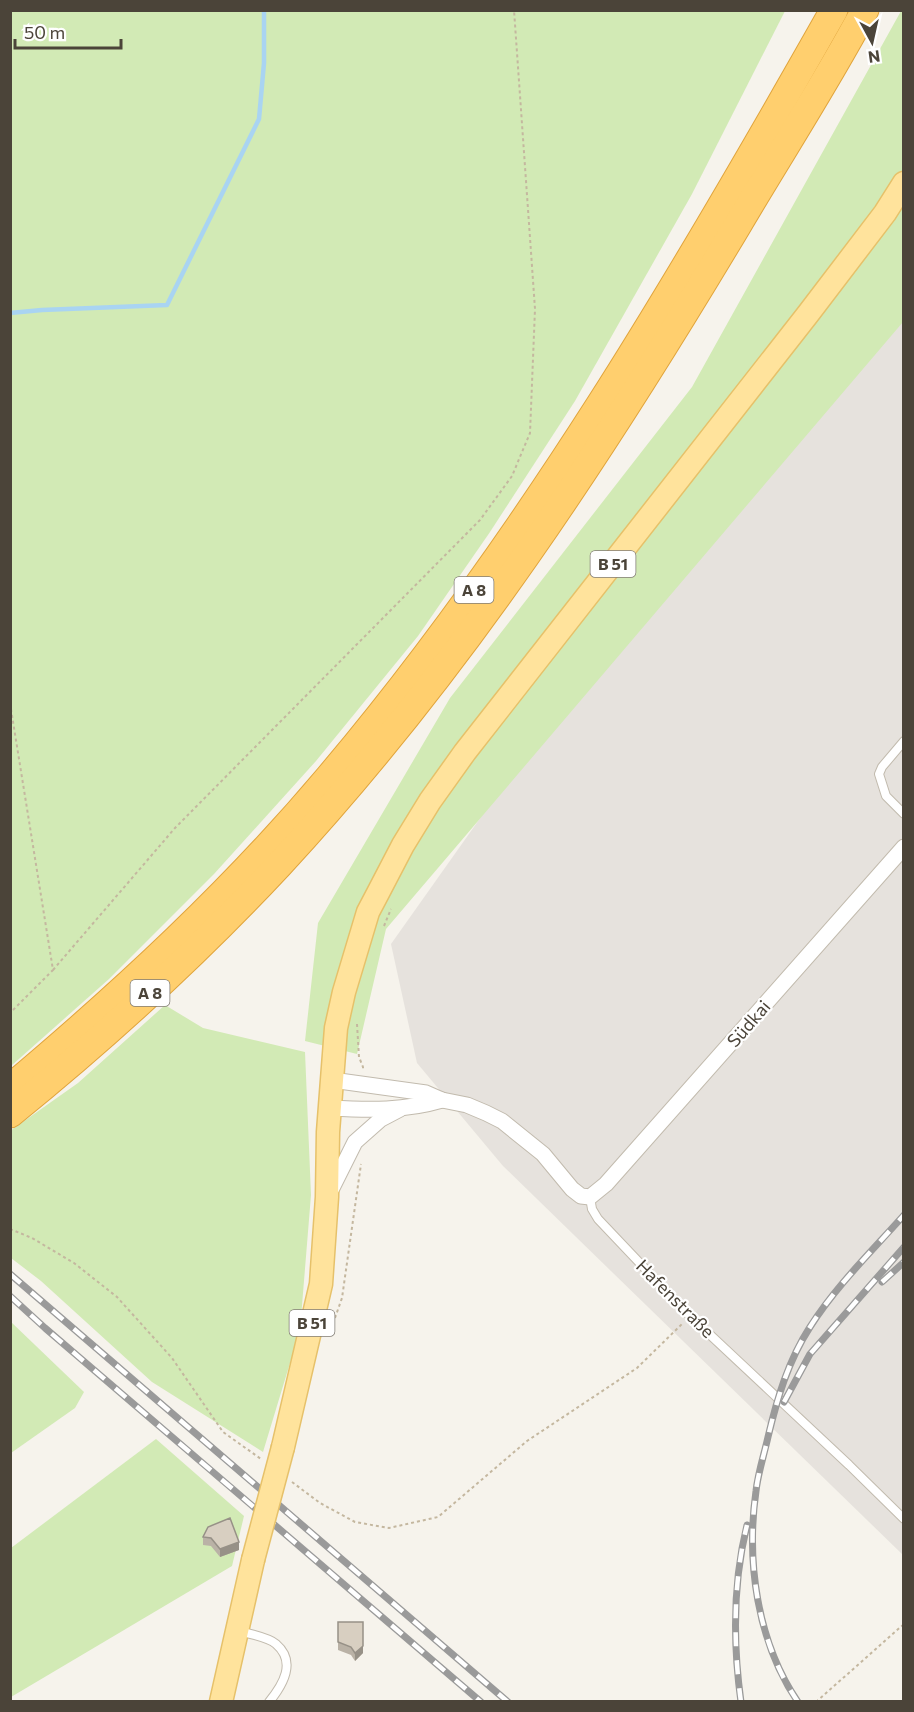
<svg xmlns="http://www.w3.org/2000/svg" width="914" height="1712" font-family="Commissioner,sans-serif">
  <style>
    .industrial { fill: #e6e2dd }
    .green { fill: #d2eab5 }
    .lines { fill: none; stroke-linecap: round; stroke-linejoin: round }
    .stream { stroke: #a9d4f2; stroke-width: 4.5 }
    .service-casing { stroke: #c2bbae; stroke-width: 10 }
    .minor-casing { stroke: #c2bbae; stroke-width: 17 }
    .primary-casing { stroke: #e6c16a; stroke-width: 25 }
    .motorway-casing { stroke: #e0a43c; stroke-width: 29 }
    .path { stroke: #c4b79f; stroke-width: 2; stroke-dasharray: 3 3; stroke-linecap: butt }
    .service { stroke: #fff; stroke-width: 8 }
    .minor { stroke: #fff; stroke-width: 15 }
    .primary { stroke: #ffe39c; stroke-width: 22 }
    .motorway { stroke: #ffcf6e; stroke-width: 27 }
    .rail-casing { stroke: #9a9a9a; stroke-width: 7 }
    .rail { stroke: #fff; stroke-width: 4.5; stroke-dasharray: 14; stroke-linecap: butt }
    .primary-bridge-casing { stroke: #e6c16a; stroke-width: 25; stroke-linecap: butt }
    .primary-bridge { stroke: #ffe39c; stroke-width: 22 }
    .wall { fill: #bab2a6 }
    .shaded-wall { fill: #979187 }
    .building { fill: #d8cfc1; stroke: #979187; stroke-width: 1.5 }
    .labels { text-anchor: middle; stroke-width: 4.5; stroke-linejoin: round; paint-order: stroke }
    .shield { fill: #fff; stroke: #817c74; stroke-width: 1.5 }
    .shield-label { font-size: 16px; font-weight: bold; fill: #4b4439 }
    .street-label { font-size: 18px; fill: #4b4439; stroke: #fff }
  </style>
  <rect width="100%" height="100%" fill="#f6f3ec"/>
  <!-- industrial -->
  <polygon class="industrial" points="903,315 903,1555 503,1166 417,1063 391,944 576,683"/>
  <!-- green -->
  <g class="green">
    <polygon points="10,11 785,11 692,194 575,401 490,532 418,636 316,761 214,874 109,979 11,1066"/>
    <polygon points="901,11 903,11 903,322 386,929 357,1054 305,1041 318,923 450,698 692,387"/>
    <polygon points="165,1005 203,1028 305,1052 311,1195 300,1330 263,1452 152,1382 41,1281 11,1258 10,1131 78,1083"/>
    <polygon points="10,1321 84,1392 75,1408 11,1453"/>
    <polygon points="156,1439 244,1516 232,1566 11,1697 11,1548"/>
  </g>
  <g class="lines">
    <!-- stream -->
    <polyline class="stream" points="10,313 42,310 167,305 259,119 264,63 264,10"/>
    <defs>
      <g id="service">
        <polyline points="904,741 882,767 879,774 886,796 904,814"/>
        <polyline points="590,1197 592,1209 598,1219 690,1316 849,1465 904,1519"/>
        <path d="M241 1631C251 1635 268 1637 276 1644 297 1662 283 1685 269 1702"/>
      </g>
      <g id="minor">
        <polyline points="332,1080 426,1093 442,1100 467,1105 486,1113 502,1121 543,1154 572,1189 581,1196 590,1197 606,1184 904,847"/>
        <path d="M330 1108C369 1110 405 1111 442 1100"/>
        <polyline points="330,1192 355,1142 381,1119 400,1109"/>
      </g>
      <g id="primary">
        <polyline points="283,1447 321,1284 327,1197 328,1132 336,1028 344,992 368,912 378,893 403,845 430,801 465,752 808,314 885,213 904,183"/>
        <polyline points="221,1702 253,1560"/>
      </g>
      <g id="motorway">
        <path d="M10 1088C124 992 233 891 329 777 527 543 683 277 834 10"/>
        <path d="M10 1114C105 1037 196 954 279 865 459 671 604 449 739 223 781 152 826 83 865 10"/>
      </g>
    </defs>
    <!-- service casing -->
    <use href="#service" class="service-casing"/>
    <!-- minor casing -->
    <use href="#minor" class="minor-casing"/>
    <!-- primary casing -->
    <use href="#primary" class="primary-casing"/>
    <!-- motorway casing -->
    <use href="#motorway" class="motorway-casing"/>
    <!-- path -->
    <g class="path">
      <polyline points="10,703 53,970 10,1013"/>
      <polyline points="384,926 391,909"/>
      <polyline points="53,970 175,828 480,520 512,476 530,433 535,309 514,10"/>
      <polyline points="357,1024 359,1057 363,1067 363,1071"/>
      <polyline points="10,1229 32,1238 74,1263 117,1297 172,1358 223,1432 261,1459"/>
      <polyline points="329,1335 342,1298 361,1164"/>
      <polyline points="292,1482 320,1503 355,1522 389,1528 438,1517 527,1441 637,1368 682,1324"/>
      <polyline points="816,1702 904,1624"/>
    </g>
    <!-- service -->
    <use href="#service" class="service"/>
    <!-- minor -->
    <use href="#minor" class="minor"/>
    <!-- primary -->
    <use href="#primary" class="primary"/>
    <!-- motorway -->
    <use href="#motorway" class="motorway"/>
    <defs>
      <g id="rail">
        <polyline points="10,1274 508,1702"/>
        <polyline points="882,1282 904,1262"/>
        <polyline points="10,1296 45,1328 481,1702"/>
        <polyline points="784,1402 810,1354 904,1247"/>
        <path d="M741 1702C733 1644 733 1582 747 1525"/>
        <path d="M798 1702C757 1642 746 1561 756 1491 758 1473 764 1455 768 1437 777 1399 788 1361 810 1327 836 1286 872 1251 904 1215"/>
      </g>
    </defs>
    <!-- rail casing -->
    <use href="#rail" class="rail-casing"/>
    <!-- rail -->
    <use href="#rail" class="rail"/>
    <defs>
      <polyline id="primary-bridge" points="253,1560 283,1447"/>
    </defs>
    <!-- primary-bridge casing -->
    <use href="#primary-bridge" class="primary-bridge-casing"/>
    <!-- primary-bridge -->
    <use href="#primary-bridge" class="primary-bridge"/>
  </g>
  <!-- wall -->
  <g class="wall">
    <polygon points="208,1527 239,1550 220,1557 211,1546 203,1545 203,1537"/>
    <polygon points="338,1622 363,1653 355,1661 351,1655 338,1650"/>
  </g>
  <!-- shaded-wall -->
  <g class="shaded-wall">
    <polygon points="239,1542 239,1550 220,1557 220,1549"/>
    <polygon points="363,1646 363,1653 355,1661 355,1653"/>
  </g>
  <!-- building -->
  <g class="building">
    <polygon points="230,1518 239,1542 220,1549 211,1538 203,1537 208,1527"/>
    <polygon points="338,1622 363,1622 363,1646 355,1653 351,1647 338,1642"/>
  </g>
  <g class="labels">
    <!-- shield labels -->
    <g class="shield">
      <rect x="590.5" y="551" width="45" height="26" rx="4.5"/>
      <rect x="454.5" y="577" width="39" height="26" rx="4.5"/>
      <rect x="130.5" y="980" width="39" height="26" rx="4.5"/>
      <rect x="289.5" y="1310" width="45" height="26" rx="4.5"/>
    </g>
    <g class="shield-label">
      <text x="613" y="570">B 51</text>
      <text x="474" y="596">A 8</text>
      <text x="150" y="999">A 8</text>
      <text x="312" y="1329">B 51</text>
    </g>
    <!-- street labels -->
    <g class="street-label">
      <text transform="translate(749 1024) rotate(-49)" y="6">Südkai</text>
      <text transform="translate(675 1299) rotate(45)" y="6">Hafenstraße</text>
    </g>
  </g>
  <!-- border -->
  <rect width="914" height="1712" fill="none" stroke="#4b4439" stroke-width="24"/>
  <!-- north arrow -->
  <g transform="translate(872 42) rotate(172)" stroke="#ffffff" stroke-width="4.5" paint-order="stroke">
  <path d="M0-4.5L10 22L0 15L-10 22Z" fill="#4b4439"/>
  <text y="-9" font-size="16" font-weight="bold" text-anchor="middle" fill="#4b4439">N</text>
  </g>
  <!-- scale -->
  <path d="M15 39v9h106v-9" fill="none" stroke="#4b4439" stroke-width="3"/>
  <text x="24" y="39" font-size="18" fill="#4b4439" stroke="#ffffff" stroke-width="4.5" paint-order="stroke">50 m</text>
</svg>
